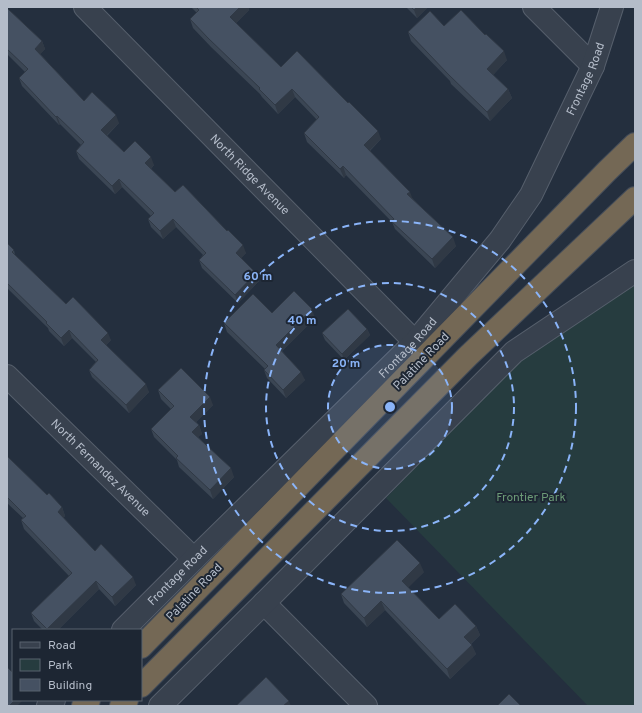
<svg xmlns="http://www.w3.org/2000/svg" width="642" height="713" font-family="Overpass,sans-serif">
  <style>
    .green { fill: #263c3f }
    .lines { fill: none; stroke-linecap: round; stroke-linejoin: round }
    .minor-casing { stroke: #565f6c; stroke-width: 24 }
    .highway-casing { stroke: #434c59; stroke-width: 24 }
    .minor { stroke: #38414e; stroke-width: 22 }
    .highway { stroke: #746855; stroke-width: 22 }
    .wall { fill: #3b4654 }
    .shaded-wall { fill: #303945 }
    .building { fill: #455162; stroke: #303945 }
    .ring { fill: none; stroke: #8ab4f8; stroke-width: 2; stroke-dasharray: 7 5 }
    .labels { text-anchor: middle; stroke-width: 4; stroke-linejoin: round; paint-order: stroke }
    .street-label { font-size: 12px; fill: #b4bcc9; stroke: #1d2633 }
    .park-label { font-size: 12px; fill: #6b9a76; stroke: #1d2633 }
    .centre { fill: #8ab4f8; stroke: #1d2633; stroke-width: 2 }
    .ring-label { font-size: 12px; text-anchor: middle; font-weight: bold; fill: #8ab4f8; stroke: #1d2633; stroke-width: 4; stroke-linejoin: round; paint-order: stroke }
  </style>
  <rect width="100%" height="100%" fill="#242f3e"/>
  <!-- green -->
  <polygon class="green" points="635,283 635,706 588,706 386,498 517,362"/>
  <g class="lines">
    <defs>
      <g id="minor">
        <path id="s1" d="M85 7 415 342"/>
        <polyline points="534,7 593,66"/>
        <path id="s2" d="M7 376 194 559"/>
        <polyline points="264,603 366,706"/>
        <path id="s3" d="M123 630 194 559 415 342 500 240 531 195 593 66 612 7"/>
        <polyline points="48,706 54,700"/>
        <polyline points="160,706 264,603 514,352 635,271"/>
      </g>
      <g id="highway">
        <polyline points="141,647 607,171 635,144"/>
        <polyline points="141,686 468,356 635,198"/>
        <polyline points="83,706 89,700"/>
        <polyline points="121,706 127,700"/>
      </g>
    </defs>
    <!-- minor casing -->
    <use href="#minor" class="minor-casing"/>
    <!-- highway casing -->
    <use href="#highway" class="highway-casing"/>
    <!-- minor -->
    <use href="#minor" class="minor"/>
    <!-- highway -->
    <use href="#highway" class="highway"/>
  </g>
  <!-- wall -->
  <g class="wall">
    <polygon points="191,7 248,7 249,10 236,23 281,67 381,139 370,151 412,198 456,246 435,268 395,229 392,222 346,175 344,178 307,142 304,133 317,120 295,97 278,114 262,97 260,94 211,47 193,28 190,19 197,13"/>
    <polygon points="406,7 428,7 417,18"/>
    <polygon points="7,8 42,41 45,49 40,54 84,101 119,123 107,136 124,152 154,165 151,169 175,192 246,253 241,258 259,281 238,303 202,268 199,260 203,255 176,227 163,239 151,227 148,219 151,216 122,187 115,194 79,159 76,151 81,145 60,124 59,125 22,86 19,78 25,72 7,54"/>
    <polygon points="444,26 507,60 493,75 508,89 512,98 490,121 451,84 450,81 411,41 408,32"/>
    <polygon points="7,243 14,250 15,255 66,304 111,340 106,345 149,392 129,413 92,377 89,370 96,362 72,338 64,346 49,331 48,328 7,288"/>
    <polygon points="272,313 315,318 282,351 305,380 286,398 267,378 264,370 265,369 227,332 224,323"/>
    <polygon points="367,329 370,335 344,360 325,340 322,333"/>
    <polygon points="158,390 213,405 196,422 199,425 202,434 198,437 234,477 213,499 179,467 177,460 154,437 151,429 171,409 161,399"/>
    <polygon points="7,456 47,495 62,507 65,516 63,518 95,551 136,585 115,606 99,589 58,630 43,630 34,621 31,613 69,576 24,529 21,520 23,518 7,503"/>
    <polygon points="424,572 408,587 439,619 476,626 480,635 471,644 476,654 450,679 385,610 367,627 344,603 341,594"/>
  </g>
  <!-- shaded-wall -->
  <g class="shaded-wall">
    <polygon points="240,7 248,7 249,10 233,26 230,17"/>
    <polygon points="417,7 428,7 417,18 414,10"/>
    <polygon points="42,41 45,49 38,57 35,49"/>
    <polygon points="504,51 507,60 490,78 487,69"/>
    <polygon points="292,89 295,97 278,114 275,105"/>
    <polygon points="508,89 512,98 490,121 487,112"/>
    <polygon points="116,115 119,123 104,138 101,130"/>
    <polygon points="57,116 60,124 59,125 56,117"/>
    <polygon points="378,131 381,139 367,153 364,145"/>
    <polygon points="151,157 154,165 148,172 145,163"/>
    <polygon points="343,166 346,175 344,178 340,169"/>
    <polygon points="119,179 122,187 115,194 112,186"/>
    <polygon points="410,192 413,200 407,194"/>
    <polygon points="173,219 176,227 163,239 160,231"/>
    <polygon points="453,237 456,246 435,268 432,259"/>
    <polygon points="243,245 246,253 239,261 236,253"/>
    <polygon points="256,273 259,281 238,303 235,295"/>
    <polygon points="312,309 315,318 279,354 276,345"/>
    <polygon points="367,329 370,335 344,360 342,354"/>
    <polygon points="69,330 72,338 64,346 61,338"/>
    <polygon points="108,333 111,340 104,347 101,340"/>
    <polygon points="301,372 305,380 286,398 283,390"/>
    <polygon points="146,384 149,392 129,413 126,405"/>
    <polygon points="210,397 213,405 193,425 190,417"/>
    <polygon points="199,425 202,434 195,440 192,432"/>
    <polygon points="231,468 234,477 213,499 210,490"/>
    <polygon points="62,507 65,516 61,520 58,512"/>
    <polygon points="420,563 424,572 406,590 402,581"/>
    <polygon points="133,577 136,585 115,606 112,597"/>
    <polygon points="96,581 99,589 58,630 48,630 47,629"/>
    <polygon points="381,601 385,610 367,627 364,618"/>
    <polygon points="476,626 480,635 468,646 464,637"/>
    <polygon points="472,645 476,654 450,679 447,669"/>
    <polygon points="15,700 23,700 17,706 9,706"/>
    <polygon points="289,701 291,706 283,706"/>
  </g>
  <!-- building -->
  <g class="building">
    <polygon points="196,7 240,7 230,17 281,67 297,51 348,103 349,102 378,131 364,145 410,192 407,194 453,237 432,259 391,221 394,219 343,166 340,169 304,133 319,117 292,89 275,105 259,89 260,88 208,38 190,19 199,10"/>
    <polygon points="411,7 417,7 414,10"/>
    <polygon points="7,8 42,41 35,49 84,101 92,92 116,115 101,130 124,152 135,141 151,157 145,163 175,192 183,185 227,231 228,230 243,245 236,253 256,273 235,295 199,260 206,253 173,219 160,231 148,219 154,213 119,179 112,186 76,151 84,142 57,116 56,117 19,78 28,69 7,49"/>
    <polygon points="461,10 485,35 486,34 504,51 487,69 508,89 487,112 448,74 408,32 430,11 444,26"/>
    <polygon points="7,243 14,250 12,252 66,304 73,297 108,333 101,340 146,384 126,405 89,370 98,360 69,330 61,338 46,323 47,322 7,283"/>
    <polygon points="294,291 312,309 276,345 301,372 283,390 264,370 268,366 224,323 253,294 272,313"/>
    <polygon points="348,309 367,329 342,354 322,333"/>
    <polygon points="181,368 210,397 190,417 199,425 192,432 231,468 210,490 176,458 178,456 151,429 174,406 158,390"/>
    <polygon points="7,456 47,495 49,493 62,507 58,512 95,551 101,544 133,577 112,597 96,581 47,629 31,613 72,573 21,520 26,516 7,497"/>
    <polygon points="397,540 420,563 402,581 439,619 455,604 476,626 464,637 472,645 447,669 381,601 364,618 341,594"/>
    <polygon points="7,667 13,673 13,700 15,700 9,706 7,706"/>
    <polygon points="266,677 289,701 283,706 236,706"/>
    <polygon points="509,694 521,706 497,706"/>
  </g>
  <!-- distance rings -->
  <circle cx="390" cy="407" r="62" fill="#8ab4f8" fill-opacity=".12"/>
  <g class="ring">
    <circle cx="390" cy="407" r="62"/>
    <circle cx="390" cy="407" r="124"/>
    <circle cx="390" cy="407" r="186"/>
  </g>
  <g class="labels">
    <!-- street labels -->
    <g class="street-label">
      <text dy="4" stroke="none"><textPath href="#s3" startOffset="726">Frontage Road</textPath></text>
      <text dy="4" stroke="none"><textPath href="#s1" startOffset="235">North Ridge Avenue</textPath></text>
      <text dy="4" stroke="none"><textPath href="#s3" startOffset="401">Frontage Road</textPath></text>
      <text transform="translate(421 361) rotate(-46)" y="4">Palatine Road</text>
      <text dy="4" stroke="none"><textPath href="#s2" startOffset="131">North Fernandez Avenue</textPath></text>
      <text dy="4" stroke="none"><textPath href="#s3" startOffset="77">Frontage Road</textPath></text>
      <text transform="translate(194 592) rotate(-46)" y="4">Palatine Road</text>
    </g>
    <!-- park labels -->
    <g class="park-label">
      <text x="531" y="501">Frontier Park</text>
    </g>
  </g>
  <circle cx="390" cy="407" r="6" class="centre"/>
  <g class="ring-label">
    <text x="258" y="280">60 m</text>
    <text x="302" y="324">40 m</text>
    <text x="346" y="367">20 m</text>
  </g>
  <!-- border -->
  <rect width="642" height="713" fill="none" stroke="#b4bcc9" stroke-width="16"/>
  <!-- legend -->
  <rect x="12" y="629" width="130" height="72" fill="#1d2633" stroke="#59626f"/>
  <rect x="20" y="642" width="20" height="6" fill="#38414e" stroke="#59626f"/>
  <text x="48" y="649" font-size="12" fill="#b4bcc9">Road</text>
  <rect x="20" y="659" width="20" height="12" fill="#263c3f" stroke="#59626f"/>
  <text x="48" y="669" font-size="12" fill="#b4bcc9">Park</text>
  <rect x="20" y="679" width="20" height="12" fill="#455162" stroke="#59626f"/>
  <text x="48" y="689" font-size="12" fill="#b4bcc9">Building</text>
</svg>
